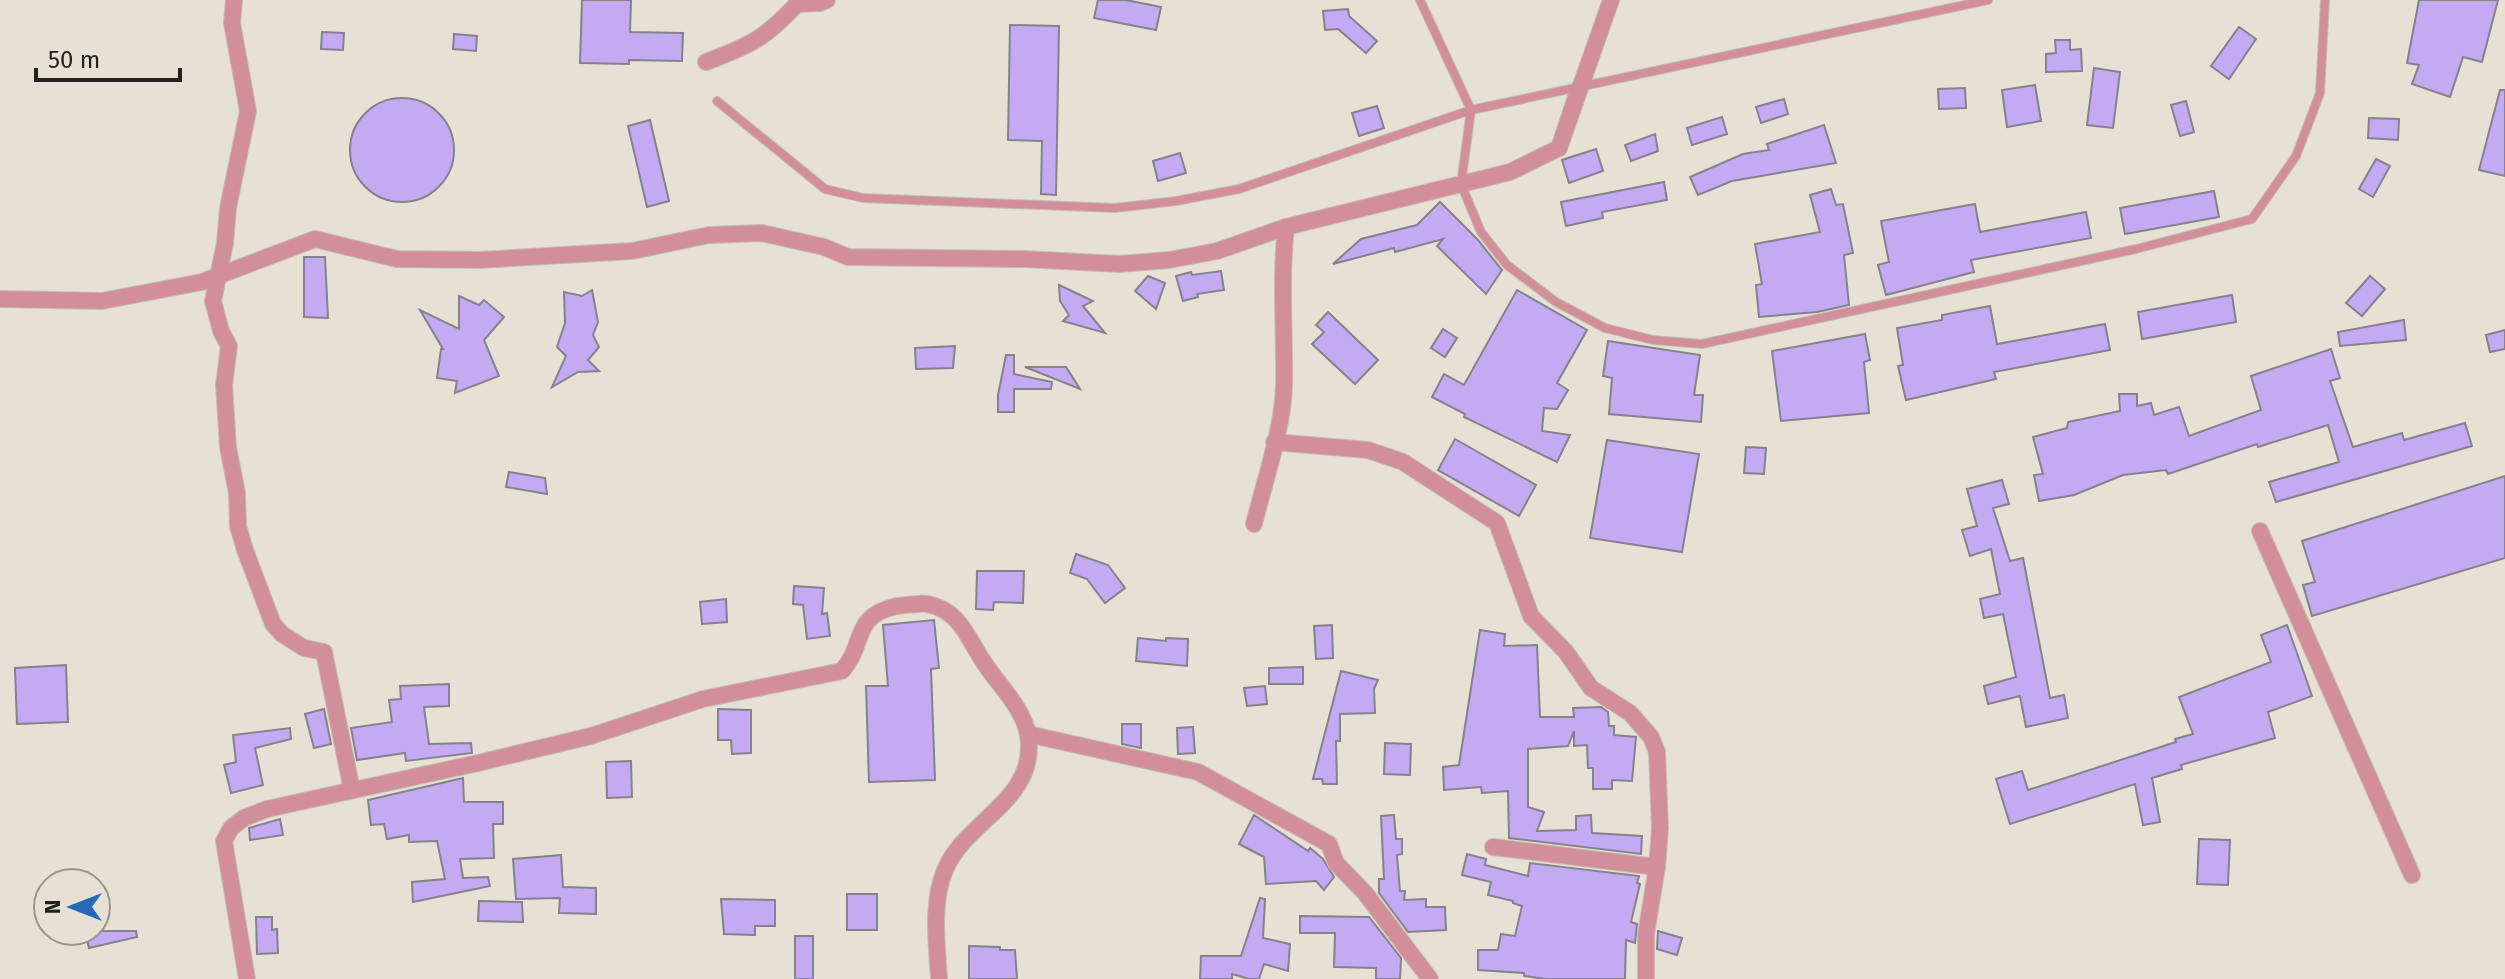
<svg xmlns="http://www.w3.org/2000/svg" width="2505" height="979" font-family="'Fira Sans',sans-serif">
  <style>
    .building { fill: #c4aaf2; stroke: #85818d; stroke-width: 2 }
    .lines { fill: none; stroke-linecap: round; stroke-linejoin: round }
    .service-casing { stroke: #c3beb3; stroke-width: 10 }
    .minor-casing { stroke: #c3beb3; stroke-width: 18 }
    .service { stroke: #d28e99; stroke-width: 8 }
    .minor { stroke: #d28e99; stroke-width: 16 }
  </style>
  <rect width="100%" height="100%" fill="#e6e1d4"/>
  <!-- building -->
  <g class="building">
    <polygon points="582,0 631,0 630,32 683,33 682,61 629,60 629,64 580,63"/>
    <polygon points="1098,0 1126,0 1161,7 1156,30 1094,18"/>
    <polygon points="2419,0 2498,0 2482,62 2463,57 2450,97 2412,84 2419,65 2407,63"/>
    <polygon points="1348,9 1349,16 1377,41 1366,53 1338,29 1325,30 1323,11"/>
    <polygon points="1010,25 1059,26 1056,195 1041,194 1042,141 1008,140"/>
    <polygon points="2239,27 2256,39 2229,79 2211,66"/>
    <polygon points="322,32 344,33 343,50 321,49"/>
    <polygon points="454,34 477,36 476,51 453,49"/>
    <polygon points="2055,40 2070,40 2070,50 2081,49 2082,71 2046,72 2046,54 2056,53"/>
    <polygon points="2094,68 2120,72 2113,128 2087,125"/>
    <polygon points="2035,85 2041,121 2007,127 2002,90"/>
    <polygon points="1965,88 1966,108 1939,109 1938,89"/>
    <polygon points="2500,90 2505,90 2505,176 2479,170"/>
    <circle cx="402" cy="150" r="52"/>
    <polygon points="1784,99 1788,114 1761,123 1756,107"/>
    <polygon points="2186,101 2194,132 2180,136 2171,105"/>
    <polygon points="1377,106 1384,128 1359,136 1352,113"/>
    <polygon points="1722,117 1727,134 1692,145 1687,128"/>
    <polygon points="2369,118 2399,119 2398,140 2368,138"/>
    <polygon points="650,120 669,201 647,207 628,126"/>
    <polygon points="1824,125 1836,163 1732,181 1698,195 1690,177 1743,154 1769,150 1767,144"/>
    <polygon points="1655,134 1658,151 1631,161 1625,145"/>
    <polygon points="1596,149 1603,171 1569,183 1562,160"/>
    <polygon points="1180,153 1186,173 1158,181 1153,161"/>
    <polygon points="2376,159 2390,166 2373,197 2359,189"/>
    <polygon points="1664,182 1667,200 1602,212 1603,218 1566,226 1561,202"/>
    <polygon points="1831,189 1836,205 1843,204 1853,253 1844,255 1849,305 1817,312 1759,317 1756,285 1762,284 1755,244 1820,232 1810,195"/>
    <polygon points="2214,191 2219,217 2125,234 2120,208"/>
    <polygon points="1440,202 1478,240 1502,270 1486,294 1437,246 1443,239 1395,252 1394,248 1333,264 1361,239 1417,225"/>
    <polygon points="1975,204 1980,232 2086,212 2091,238 1971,260 1974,272 1886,295 1878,265 1889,262 1881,221"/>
    <polygon points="304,257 325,257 328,318 304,317"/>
    <polygon points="1221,271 1224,290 1197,294 1198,297 1183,301 1176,276 1191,272 1192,275"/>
    <polygon points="1148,276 1165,283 1156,309 1135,291"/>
    <polygon points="2370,276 2385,289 2362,316 2346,303"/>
    <polygon points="1059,285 1093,301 1083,306 1105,333 1063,321 1069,315 1060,301"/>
    <polygon points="592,290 598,322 593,335 599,347 588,360 599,371 578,372 552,387 566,356 557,347 565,323 564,292 582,296"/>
    <polygon points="1517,290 1587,330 1557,383 1568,390 1557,409 1544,408 1542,431 1570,435 1557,462 1464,417 1465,414 1432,397 1444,374 1464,385"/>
    <polygon points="2232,295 2236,322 2142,339 2138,312"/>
    <polygon points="459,296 479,305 484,300 504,317 484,340 499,376 455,393 457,381 437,378 441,349 443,349 420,310 459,329"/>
    <polygon points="1990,306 1997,344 2105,324 2110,350 1994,372 1996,379 1906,400 1898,366 1903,365 1897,328 1942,320 1942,315"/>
    <polygon points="1328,312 1378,360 1355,384 1312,344 1324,332 1316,325"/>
    <polygon points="2404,320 2406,340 2340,346 2338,332"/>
    <polygon points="1443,329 1457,338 1445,357 1431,348"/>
    <polygon points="2505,330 2505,349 2490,352 2486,335"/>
    <polygon points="1865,334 1870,360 1864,362 1869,413 1781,421 1772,351"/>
    <polygon points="1608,341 1700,355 1694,395 1703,395 1701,422 1609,414 1612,378 1603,376"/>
    <polygon points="955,346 953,368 916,369 915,348"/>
    <polygon points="2331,349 2340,378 2330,381 2353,447 2402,433 2404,440 2465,423 2472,446 2276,502 2269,482 2339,462 2328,425 2258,447 2257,444 2168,474 2166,470 2123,475 2074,495 2039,501 2034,475 2043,474 2033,437 2067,428 2068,422 2120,411 2119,394 2137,394 2137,406 2151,403 2154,415 2179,407 2189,436 2261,410 2251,376"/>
    <polygon points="1006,355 1014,355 1014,374 1052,382 1051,389 1014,389 1014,412 998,412 998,395"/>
    <polygon points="1025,367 1066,367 1080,389"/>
    <polygon points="1455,439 1536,485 1519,516 1438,470"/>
    <polygon points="1607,440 1699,454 1682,552 1590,538"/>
    <polygon points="1746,447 1766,448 1764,474 1744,473"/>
    <polygon points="509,472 545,478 547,494 506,487"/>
    <polygon points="2505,476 2505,558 2312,616 2303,585 2315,582 2302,541"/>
    <polygon points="2002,480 2009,504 1993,508 2010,561 2023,558 2050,698 2064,695 2068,718 2026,727 2020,696 1988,704 1984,686 2016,677 2003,614 1984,618 1980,599 2000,594 1991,549 1970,556 1962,530 1977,526 1967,489"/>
    <polygon points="1076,554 1108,565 1125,588 1105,603 1087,579 1070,573"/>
    <polygon points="977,571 1024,571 1023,603 994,602 993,610 976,609"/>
    <polygon points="794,586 824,588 822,614 827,613 830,636 807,639 803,605 793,604"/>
    <polygon points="726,599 727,622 702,624 700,602"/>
    <polygon points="934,620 939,668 931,669 935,780 869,782 866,686 888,686 883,625"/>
    <polygon points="1332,625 1333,658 1316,659 1314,626"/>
    <polygon points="2287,625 2312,696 2268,712 2275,738 2181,765 2182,769 2152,778 2160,822 2143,825 2135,784 2010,824 1996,779 2022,771 2028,790 2176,742 2175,739 2193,734 2179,697 2271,662 2261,635"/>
    <polygon points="1480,630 1505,634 1504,646 1537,645 1540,717 1574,717 1573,708 1601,707 1608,712 1609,726 1614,726 1614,735 1636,737 1632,781 1612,780 1612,789 1593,789 1593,768 1588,768 1587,745 1574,746 1574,731 1568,746 1528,749 1528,807 1544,812 1537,831 1576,830 1576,816 1591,815 1592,833 1642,836 1641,854 1509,838 1508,791 1482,793 1481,787 1444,790 1443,767 1459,765"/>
    <polygon points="1138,638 1166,641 1166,638 1188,639 1187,666 1136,661"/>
    <polygon points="66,665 68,722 17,724 15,668"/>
    <polygon points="1303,667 1303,684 1269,684 1269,668"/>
    <polygon points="1341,671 1378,680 1374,689 1375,713 1340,714 1340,741 1336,741 1337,784 1323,784 1322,779 1313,779"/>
    <polygon points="449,684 449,706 424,707 429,744 471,743 472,753 406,761 405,753 357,760 351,728 392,722 389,700 401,699 400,686"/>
    <polygon points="1265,686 1267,704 1247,706 1244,688"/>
    <polygon points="324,709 331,744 314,748 305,714"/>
    <polygon points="718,709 751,710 751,753 732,754 731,740 718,740"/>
    <polygon points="1122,724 1141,724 1141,748 1122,744"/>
    <polygon points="1193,727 1195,753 1178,754 1177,728"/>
    <polygon points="290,728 291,739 255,748 263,785 231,793 224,765 236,762 233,735"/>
    <polygon points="1385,743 1411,744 1410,775 1384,774"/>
    <polygon points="631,761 632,797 607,798 606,762"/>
    <polygon points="463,778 464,802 503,802 503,824 493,824 494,858 460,859 463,878 488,877 490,886 413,902 412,882 445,879 437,841 409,842 409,835 387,839 384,824 371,825 368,800"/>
    <polygon points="1254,815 1308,851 1310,848 1323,859 1334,877 1324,890 1316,881 1266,884 1264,857 1239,844"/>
    <polygon points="1394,815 1396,839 1402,839 1402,854 1397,855 1400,891 1405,891 1404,900 1426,899 1426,907 1445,907 1446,930 1408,932 1379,893 1379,879 1384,879 1381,816"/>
    <polygon points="280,819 283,835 250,840 249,828"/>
    <polygon points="2199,839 2230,840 2228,885 2197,884"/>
    <polygon points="1467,854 1486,859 1485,865 1528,876 1530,863 1639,876 1637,883 1640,884 1631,922 1637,924 1635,943 1626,940 1625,979 1546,979 1524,976 1524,973 1478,970 1478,950 1498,950 1501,934 1515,936 1522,906 1513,903 1513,901 1488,895 1491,882 1462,875"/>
    <polygon points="561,855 563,887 596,888 596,914 559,913 560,898 516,899 513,859"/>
    <rect x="847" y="894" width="30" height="36"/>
    <polygon points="1260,898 1265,899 1263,938 1290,944 1288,971 1264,964 1259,979 1249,979 1232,974 1232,979 1200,979 1201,956 1241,956"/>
    <polygon points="721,899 775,900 775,926 755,926 755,935 724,934"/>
    <polygon points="479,901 522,902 523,922 478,921"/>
    <polygon points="1300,916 1369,917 1401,958 1400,979 1376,979 1376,968 1334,967 1335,933 1300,933"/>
    <polygon points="256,917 272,917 272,930 277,929 278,953 257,954"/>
    <polygon points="85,931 136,931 137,937 89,948"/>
    <polygon points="1658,931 1682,938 1677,955 1657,949"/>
    <rect x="795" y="936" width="18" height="43"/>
    <polygon points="969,946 1000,947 1000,950 1015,950 1017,979 969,979"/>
  </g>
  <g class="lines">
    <defs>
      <g id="service">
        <polyline points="1420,0 1471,110 1461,184 1481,232 1507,265 1556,302 1605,328 1653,340 1702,344 2136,249 2252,219 2296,156 2320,93 2325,0"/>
        <polyline points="717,101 825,189 863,198 1115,208 1176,201 1239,189 1471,110 1988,0"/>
      </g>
      <g id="minor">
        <polyline points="234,0 232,23 248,111 228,208 225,243 213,301 221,331 229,346 224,385 228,447 237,493 238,526 245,550 273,624 282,634 304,648 324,652 352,790"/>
        <polyline points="797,4 820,3 827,0"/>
        <path d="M706 62C751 45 764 39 797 4V0"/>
        <polyline points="1579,88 1559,148 1611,0"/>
        <polyline points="0,299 102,301 202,282 315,239 397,259 480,260 632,251 709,235 762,233 824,247 848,257 1024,259 1119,264 1169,260 1217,251 1286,227 1510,172 1559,148"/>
        <polyline points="1274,442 1368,450 1403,462 1497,523 1531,616 1566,652 1591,688 1630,713 1651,737 1657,752 1660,828 1657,867 1646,934 1646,979"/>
        <path d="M1254 524C1264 483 1283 428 1284 386 1285 333 1280 281 1286 227"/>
        <polyline points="2260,531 2412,875"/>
        <polyline points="1028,734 1198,772 1329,844 1336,863 1365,893 1430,979"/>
        <polyline points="1493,847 1657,867"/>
        <path d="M247 979 224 841 231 828 244 818 267 809 478 763 591 736 703 699 842 671C866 644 851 616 897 606 906 605 918 603 927 604 957 609 967 635 981 658 996 683 1023 706 1028 735 1038 801 966 819 945 870 931 903 937 944 939 979"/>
      </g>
    </defs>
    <!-- service casing -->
    <use href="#service" class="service-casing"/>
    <!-- minor casing -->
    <use href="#minor" class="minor-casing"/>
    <!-- service -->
    <use href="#service" class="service"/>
    <!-- minor -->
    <use href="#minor" class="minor"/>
  </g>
  <!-- north arrow -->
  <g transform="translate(72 907) rotate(270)"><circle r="38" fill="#e6e1d4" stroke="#98948a" stroke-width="2"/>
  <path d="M0-6L14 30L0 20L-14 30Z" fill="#2768b9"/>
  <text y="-12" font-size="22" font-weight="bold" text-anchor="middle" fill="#23211c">N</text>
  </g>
  <!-- scale -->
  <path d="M36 68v12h144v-12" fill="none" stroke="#23211c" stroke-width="4"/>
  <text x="48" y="68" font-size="24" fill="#23211c" stroke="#e6e1d4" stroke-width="6" paint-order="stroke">50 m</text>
</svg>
